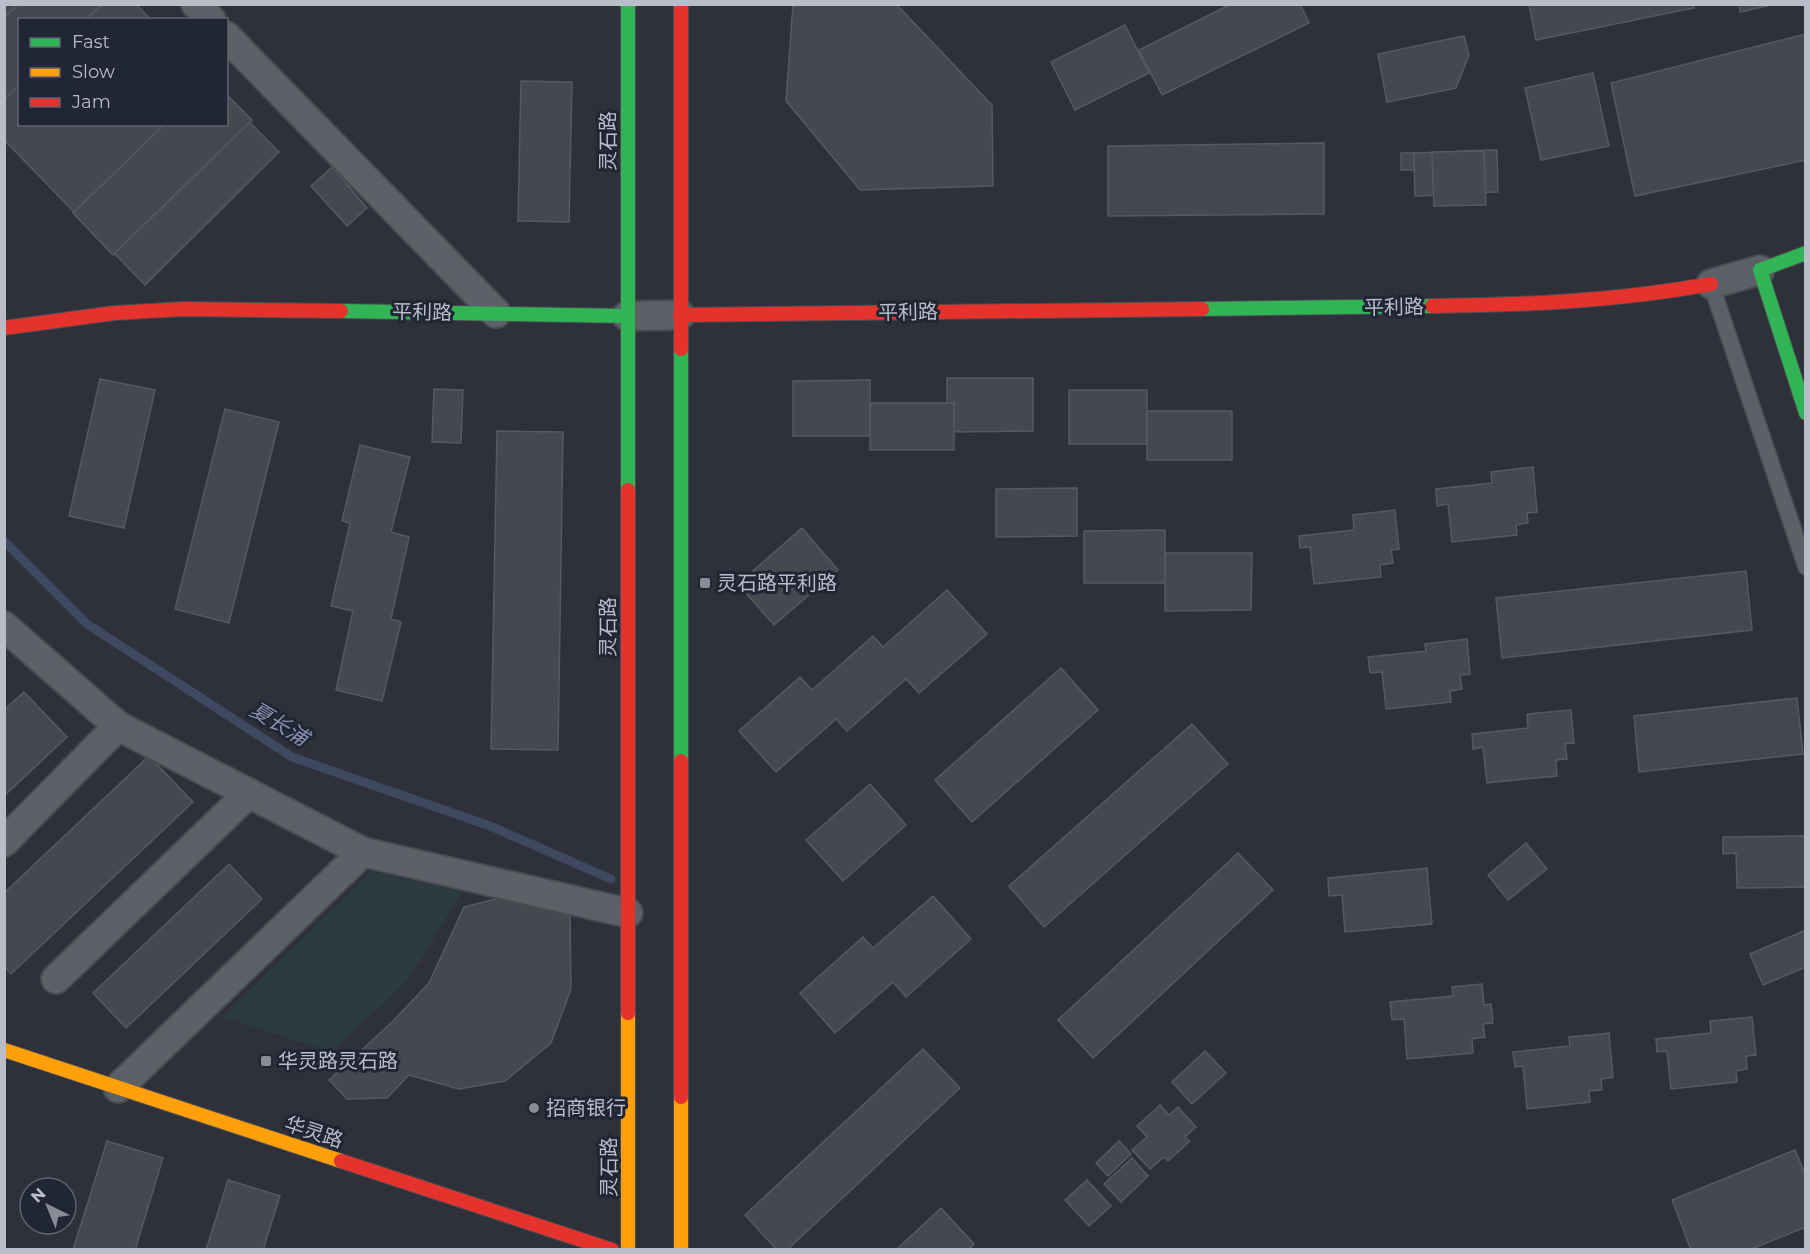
<svg xmlns="http://www.w3.org/2000/svg" width="1810" height="1254" font-family="Montserrat,'Noto Sans SC',sans-serif">
  <style>
    .green { fill: #2b3b3f }
    .lines { fill: none; stroke-linecap: round; stroke-linejoin: round }
    .stream { stroke: #3e4961; stroke-width: 9 }
    .building { fill: #464850; stroke: #565961; stroke-width: 1.5 }
    .lane-casing { stroke: #4a4c52; stroke-width: 18 }
    .street-casing { stroke: #4a4c52; stroke-width: 32 }
    .fast-casing { stroke: #4a4c52; stroke-width: 16 }
    .slow-casing { stroke: #4a4c52; stroke-width: 16 }
    .jam-casing { stroke: #4a4c52; stroke-width: 16 }
    .lane { stroke: #5e6067; stroke-width: 15 }
    .street { stroke: #5e6067; stroke-width: 28 }
    .fast { stroke: #30b455; stroke-width: 14 }
    .slow { stroke: #ff9f0a; stroke-width: 14 }
    .jam { stroke: #e5322d; stroke-width: 14 }
    .poi-dot { fill: #888c97; stroke: #212634; stroke-width: 2 }
    .labels { text-anchor: middle; stroke-width: 6; stroke-linejoin: round; paint-order: stroke }
    .street-label { font-size: 20px; fill: #b9bdc9; stroke: #212634 }
    .poi-label { font-size: 20px; fill: #b9bdc9; stroke: #212634; text-anchor: start }
    .water-label { font-size: 21px; font-style: italic; fill: #848fad; stroke: #212634 }
  </style>
  <rect width="100%" height="100%" fill="#2e3139"/>
  <!-- green -->
  <polygon class="green" points="372,871 462,892 409,979 332,1052 221,1017"/>
  <g class="lines">
    <!-- stream -->
    <polyline class="stream" points="4,541 87,624 292,757 490,826 611,879"/>
  </g>
  <!-- building -->
  <g class="building">
    <polygon points="4,4 136,4 151,20 20,20 20,124 226,124 226,98 279,152 145,285 4,140"/>
    <polygon points="19,4 102,4 86,20 20,20 20,84 4,99 4,18"/>
    <polygon points="793,4 896,4 992,105 993,186 860,190 786,101"/>
    <polygon points="1231,4 1300,4 1309,23 1162,95 1139,50"/>
    <polygon points="1529,4 1693,4 1694,8 1536,40"/>
    <polygon points="1739,4 1776,4 1740,12"/>
    <polygon points="1125,25 1149,73 1075,110 1051,62"/>
    <polygon points="1806,34 1806,160 1635,196 1611,83"/>
    <polygon points="1464,36 1469,55 1456,88 1387,102 1378,54"/>
    <polygon points="1593,73 1609,146 1541,160 1525,88"/>
    <polygon points="521,81 572,82 569,222 518,221"/>
    <polygon points="226,94 252,120 113,255 73,213 165,124 226,124"/>
    <polygon points="1324,143 1324,214 1108,216 1108,146"/>
    <polygon points="1497,150 1498,192 1459,193 1458,151"/>
    <polygon points="1474,151 1475,194 1415,196 1414,153"/>
    <polygon points="1484,151 1486,205 1434,206 1432,152"/>
    <rect x="1401" y="153" width="13" height="17"/>
    <polygon points="332,167 367,208 347,226 311,186"/>
    <polygon points="947,378 1033,378 1033,431 947,432"/>
    <polygon points="100,379 155,390 124,528 69,516"/>
    <polygon points="870,380 870,436 793,436 793,381"/>
    <polygon points="434,389 463,390 461,443 432,442"/>
    <rect x="1069" y="390" width="78" height="54"/>
    <rect x="870" y="403" width="84" height="47"/>
    <polygon points="225,409 279,422 229,623 175,609"/>
    <rect x="1147" y="411" width="85" height="49"/>
    <polygon points="497,431 563,432 558,750 491,749"/>
    <polygon points="360,445 410,457 391,532 409,537 391,619 401,622 382,701 336,690 353,611 331,606 350,523 342,521"/>
    <polygon points="1533,467 1537,512 1527,513 1528,523 1516,525 1517,535 1452,542 1448,504 1437,506 1436,489 1492,483 1491,472"/>
    <polygon points="1077,488 1077,536 996,537 996,489"/>
    <polygon points="1395,510 1399,549 1391,550 1393,563 1380,565 1381,577 1314,584 1310,547 1300,548 1299,536 1354,530 1353,515"/>
    <polygon points="802,528 838,570 774,625 738,584"/>
    <polygon points="1165,530 1165,583 1084,583 1084,531"/>
    <polygon points="1165,553 1252,553 1251,610 1165,611"/>
    <polygon points="1746,571 1752,630 1502,658 1496,598"/>
    <polygon points="947,590 987,634 919,693 906,679 847,731 836,719 776,772 739,731 800,677 812,690 873,636 883,647"/>
    <polygon points="1467,639 1470,674 1460,675 1462,689 1450,691 1451,702 1386,709 1382,672 1370,673 1368,657 1426,651 1425,644"/>
    <polygon points="1061,668 1098,710 972,822 935,780"/>
    <polygon points="24,692 67,737 4,796 4,710"/>
    <polygon points="1797,698 1803,754 1639,772 1634,716"/>
    <polygon points="1571,710 1574,743 1565,744 1567,759 1556,760 1557,776 1487,783 1483,747 1473,749 1472,734 1528,728 1527,714"/>
    <polygon points="1192,724 1228,764 1044,927 1009,886"/>
    <polygon points="149,756 193,802 11,974 4,966 4,893"/>
    <polygon points="870,784 906,825 843,881 806,840"/>
    <polygon points="1806,836 1806,887 1737,888 1736,853 1723,854 1723,837"/>
    <polygon points="1526,843 1547,869 1508,900 1488,875"/>
    <polygon points="1238,853 1273,890 1093,1058 1058,1020"/>
    <polygon points="229,864 262,899 126,1028 93,993"/>
    <polygon points="1427,868 1432,924 1345,932 1342,895 1329,896 1328,878"/>
    <polygon points="508,896 570,916 571,989 551,1043 505,1081 459,1089 409,1075 387,1098 347,1099 329,1080 392,1022 429,983 464,907"/>
    <polygon points="933,896 971,939 906,997 893,982 835,1033 800,993 863,937 873,948"/>
    <polygon points="1806,930 1806,967 1763,985 1750,954"/>
    <polygon points="1482,984 1484,1005 1491,1004 1493,1023 1483,1024 1485,1037 1472,1039 1473,1053 1407,1059 1404,1019 1392,1020 1390,1002 1453,996 1452,987"/>
    <polygon points="1752,1017 1756,1055 1746,1056 1747,1069 1736,1071 1737,1082 1671,1089 1667,1051 1657,1052 1656,1039 1711,1033 1710,1021"/>
    <polygon points="1609,1033 1613,1077 1601,1079 1602,1090 1589,1091 1590,1102 1527,1109 1523,1066 1515,1067 1513,1052 1570,1046 1569,1037"/>
    <polygon points="923,1049 960,1088 787,1250 777,1250 745,1215"/>
    <polygon points="1205,1051 1226,1073 1192,1104 1172,1082"/>
    <polygon points="1160,1105 1169,1115 1178,1107 1196,1127 1185,1137 1190,1141 1168,1161 1164,1157 1150,1169 1132,1150 1147,1137 1137,1126"/>
    <polygon points="107,1141 163,1158 135,1250 73,1250"/>
    <polygon points="1119,1141 1131,1154 1108,1176 1096,1163"/>
    <polygon points="1795,1150 1806,1176 1806,1227 1749,1250 1691,1250 1672,1200"/>
    <polygon points="1132,1158 1148,1176 1121,1202 1104,1184"/>
    <polygon points="228,1180 280,1196 263,1250 206,1250"/>
    <polygon points="1087,1180 1111,1206 1089,1226 1065,1200"/>
    <polygon points="941,1208 974,1244 968,1250 896,1250"/>
  </g>
  <g class="lines">
    <defs>
      <polyline id="lane" points="1711,284 1806,567"/>
      <g id="street">
        <polyline points="196,4 211,20"/>
        <polyline points="226,36 496,313"/>
        <polyline points="1711,284 1760,270"/>
        <polyline points="627,316 680,315"/>
        <polyline points="4,626 118,726 363,852 628,913"/>
        <polyline points="4,842 118,726"/>
        <polyline points="56,979 249,793"/>
        <polyline points="118,1088 363,852"/>
      </g>
      <g id="fast">
        <polyline points="628,4 628,490"/>
        <polyline points="1806,253 1760,270 1806,413"/>
        <polyline points="1202,309 1432,306"/>
        <polyline points="341,311 627,316"/>
        <polyline points="681,349 681,761"/>
      </g>
      <g id="slow">
        <polyline points="628,1013 628,1250"/>
        <polyline points="4,1050 341,1161"/>
        <polyline points="681,1097 681,1250"/>
      </g>
      <g id="jam">
        <polyline points="681,4 681,349"/>
        <path d="M1432 306C1526 305 1618 301 1711 284"/>
        <polyline points="680,315 1202,309"/>
        <polyline points="4,328 114,313 184,309 341,311"/>
        <polyline points="628,490 628,1013"/>
        <polyline points="681,761 681,1097"/>
        <polyline points="341,1161 612,1250"/>
      </g>
    </defs>
    <!-- lane casing -->
    <use href="#lane" class="lane-casing"/>
    <!-- street casing -->
    <use href="#street" class="street-casing"/>
    <!-- fast casing -->
    <use href="#fast" class="fast-casing"/>
    <!-- slow casing -->
    <use href="#slow" class="slow-casing"/>
    <!-- jam casing -->
    <use href="#jam" class="jam-casing"/>
    <!-- lane -->
    <use href="#lane" class="lane"/>
    <!-- street -->
    <use href="#street" class="street"/>
    <!-- fast -->
    <use href="#fast" class="fast"/>
    <!-- slow -->
    <use href="#slow" class="slow"/>
    <!-- jam -->
    <use href="#jam" class="jam"/>
  </g>
  <!-- markers -->
  <g class="poi-dot">
    <rect x="699" y="577" width="12" height="12" rx="3"/>
    <rect x="260" y="1055" width="12" height="12" rx="3"/>
    <circle cx="534" cy="1108" r="6"/>
  </g>
  <g class="labels">
    <!-- street labels -->
    <g class="street-label">
      <text transform="translate(608 141) rotate(-90)" y="7">灵石路</text>
      <text transform="translate(1394 307) rotate(-1)" y="7">平利路</text>
      <text transform="translate(422 312) rotate(1)" y="7">平利路</text>
      <text transform="translate(908 312) rotate(-1)" y="7">平利路</text>
      <text transform="translate(608 627) rotate(-90)" y="7">灵石路</text>
      <text transform="translate(314 1132) rotate(18)" y="7">华灵路</text>
      <text transform="translate(609 1167) rotate(-90)" y="7">灵石路</text>
    </g>
    <!-- poi labels -->
    <g class="poi-label">
      <text x="717" y="590">灵石路平利路</text>
      <text x="278" y="1068">华灵路灵石路</text>
      <text x="546" y="1115">招商银行</text>
    </g>
    <!-- water labels -->
    <g class="water-label">
      <text transform="translate(279 724) rotate(31)" y="7">夏长浦</text>
    </g>
  </g>
  <!-- border -->
  <rect width="1810" height="1254" fill="none" stroke="#b9bdc9" stroke-width="12"/>
  <!-- legend -->
  <rect x="18" y="18" width="210" height="108" fill="#212634" stroke="#5e6270" stroke-width="1.5"/>
  <rect x="30" y="38" width="30" height="9" fill="#30b455" stroke="#5e6270" stroke-width="1.5"/>
  <text x="72" y="48" font-size="18" fill="#b9bdc9">Fast</text>
  <rect x="30" y="68" width="30" height="9" fill="#ff9f0a" stroke="#5e6270" stroke-width="1.5"/>
  <text x="72" y="78" font-size="18" fill="#b9bdc9">Slow</text>
  <rect x="30" y="98" width="30" height="9" fill="#e5322d" stroke="#5e6270" stroke-width="1.5"/>
  <text x="72" y="108" font-size="18" fill="#b9bdc9">Jam</text>
  <!-- north arrow -->
  <g transform="translate(48 1206) rotate(317)"><circle r="28" fill="#212634" stroke="#5e6270" stroke-width="1.5"/>
  <path d="M0-4.5L10 22L0 15L-10 22Z" fill="#888c97"/>
  <text y="-9" font-size="16" font-weight="bold" text-anchor="middle" fill="#b9bdc9">N</text>
  </g>
</svg>
